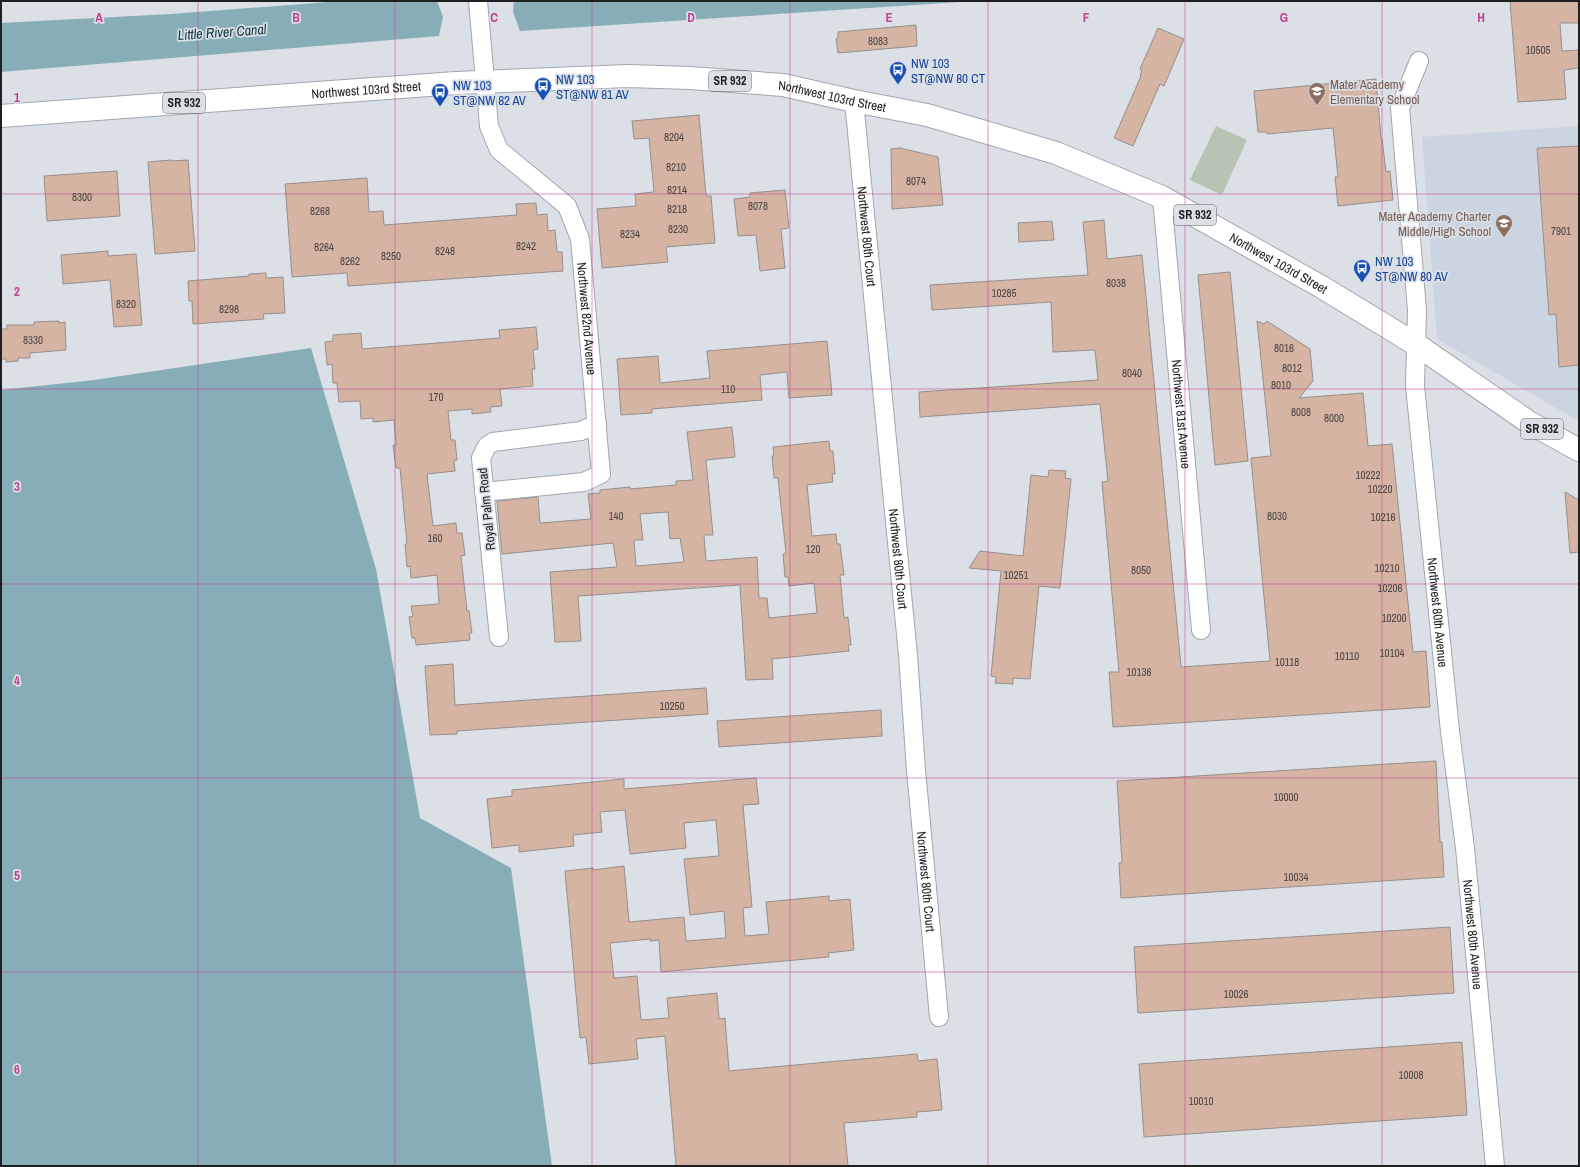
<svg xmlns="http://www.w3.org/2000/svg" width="1580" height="1167" font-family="'Archivo Narrow',sans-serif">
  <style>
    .built { fill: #cbd4e1 }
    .green { fill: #b8c4b3 }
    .water { fill: #87adb7 }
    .building { fill: #d5b4a4; stroke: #978f8c; fill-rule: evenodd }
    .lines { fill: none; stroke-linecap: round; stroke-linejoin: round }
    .minor-casing { stroke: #a2a7ad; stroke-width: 20 }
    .major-casing { stroke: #a2a7ad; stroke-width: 24 }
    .minor { stroke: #fff; stroke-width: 18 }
    .major { stroke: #fff; stroke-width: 22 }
    .grid { fill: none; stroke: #c1428f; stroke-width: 1; stroke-opacity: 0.55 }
    .labels { text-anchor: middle; stroke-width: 3.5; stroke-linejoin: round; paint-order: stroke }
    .number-label { font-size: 11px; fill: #4b4442 }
    .shield { fill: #dbdfe6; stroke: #56595c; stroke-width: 1 }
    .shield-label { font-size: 12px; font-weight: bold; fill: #1d1f21 }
    .transit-label { font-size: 13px; fill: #164399; stroke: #dbdfe6; text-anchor: start }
    .education-label { font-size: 13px; fill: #785e54; stroke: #dbdfe6; text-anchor: start }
    .street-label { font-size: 13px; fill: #1d1f21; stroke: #dbdfe6 }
    .water-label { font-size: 14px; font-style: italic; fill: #0f343d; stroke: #dbdfe6 }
    .grid-label { font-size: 13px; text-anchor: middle; font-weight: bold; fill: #c1428f; stroke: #dbdfe6; stroke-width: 3.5; stroke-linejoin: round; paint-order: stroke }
  </style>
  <rect width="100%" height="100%" fill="#dbdfe6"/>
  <!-- built -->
  <polygon class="built" points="1579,126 1579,421 1437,339 1422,137"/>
  <!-- green -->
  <polygon class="green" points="1216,126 1247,140 1222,195 1190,180"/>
  <!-- water -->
  <g class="water">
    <polygon points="342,1 437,1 443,17 439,36 1,72 1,23 171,14"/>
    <polygon points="514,1 975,1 520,31 513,12"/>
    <polygon points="311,348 376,569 420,818 511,868 552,1166 1,1166 1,390 94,380"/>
  </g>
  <!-- building -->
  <g class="building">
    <polygon points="1510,1 1579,1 1579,23 1560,23 1562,51 1579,50 1579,68 1564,70 1566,99 1518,102"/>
    <polygon points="916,25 917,46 838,53 836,39 838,38 838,32"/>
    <polygon points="1158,28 1184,39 1164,86 1160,84 1133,146 1114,138 1141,76 1140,75 1142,70 1140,69"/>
    <polygon points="1376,79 1381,138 1382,138 1386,172 1390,171 1393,200 1338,206 1335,177 1338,177 1333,128 1267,134 1267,132 1258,132 1254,91"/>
    <polygon points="699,115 706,196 711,196 715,243 666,247 668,262 602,268 597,209 636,206 635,194 654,192 649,138 634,139 632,121"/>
    <polygon points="1579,146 1579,365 1559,367 1556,314 1549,315 1537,148"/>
    <polygon points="900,148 938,157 943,205 892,209 891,149"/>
    <polygon points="171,160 171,161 188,160 195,251 155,254 148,162"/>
    <polygon points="117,171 120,216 47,221 44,176"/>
    <polygon points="367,178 369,212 383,211 384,225 517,215 516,204 536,203 537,215 547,214 548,231 555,230 557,252 562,252 563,271 348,286 347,273 292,277 285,184"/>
    <polygon points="785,190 789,228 781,229 785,268 760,271 756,235 738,236 734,199 750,197 750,193"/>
    <polygon points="1104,220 1107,259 1142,255 1181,667 1270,661 1251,458 1271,456 1257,321 1264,324 1267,321 1310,349 1313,381 1299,398 1363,393 1368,446 1392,444 1413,652 1426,651 1430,707 1113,727 1109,672 1119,672 1102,482 1108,481 1100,404 920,417 919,392 1098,380 1095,350 1053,352 1051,302 932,310 930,285 1088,275 1083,222"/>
    <polygon points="1052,221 1054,240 1019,242 1018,223"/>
    <polygon points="108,251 108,256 136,254 142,325 114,327 110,280 63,284 61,255"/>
    <polygon points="1230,272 1248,461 1215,465 1198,275"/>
    <polygon points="266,273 266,278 283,277 285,313 263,314 264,319 193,324 192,301 189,301 188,281 249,276 249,274"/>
    <polygon points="59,321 59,323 65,322 66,350 30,353 30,358 18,358 18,361 6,362 6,359 1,359 1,329 7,329 7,325 34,325 34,322"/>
    <polygon points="536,327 538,349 533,350 535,369 532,369 533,386 500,389 502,406 490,407 491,412 472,414 472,409 448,411 451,440 455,440 457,460 454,461 455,471 427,474 433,526 456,523 457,533 462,533 465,555 461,556 467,611 469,611 472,633 469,633 470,640 416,645 415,638 412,638 409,617 413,616 411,606 439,604 437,575 411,578 410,566 407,567 405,544 407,544 400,468 396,468 393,445 396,445 394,420 373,422 373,418 361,419 360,401 339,402 337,383 333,383 332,364 327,365 325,342 333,341 333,335 361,333 362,349 500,338 499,330"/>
    <polygon points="827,341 832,395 789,398 787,372 760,375 762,400 652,409 652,413 621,415 617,359 658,356 660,383 710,378 707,351"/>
    <path d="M732 427 735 457 706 460 713 535H704L706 561 757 557 759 598H767L769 618 817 613 814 583 789 586 788 577H785L783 554 786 553 778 478H774L772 456H774L773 447 829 441 830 451H833L835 474H832L833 482 807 485 812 536 836 534 837 544H840L844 575H840L844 618 848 617 851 645H848L849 651 772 659 773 679 746 680 740 585 578 596 581 641 555 642 550 572 617 567 613 543 502 554 497 501 538 497 540 523 591 519 588 494 600 493V490L630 487V489L676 485V481L693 480 687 432ZM668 512 670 539 680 538 684 562 636 566 634 540H643L640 514Z"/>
    <polygon points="1049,470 1066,471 1065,478 1071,479 1060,588 1039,586 1030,679 1013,678 1013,684 995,683 996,677 991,676 1001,571 969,568 980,551 1023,556 1031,475 1048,477"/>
    <polygon points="1565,492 1579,500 1579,552 1570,553"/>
    <polygon points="453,664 455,705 706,688 708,714 457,731 457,734 430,735 425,666"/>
    <polygon points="881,710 882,736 719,747 717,721"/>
    <polygon points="1436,761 1440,842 1442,842 1444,877 1121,898 1119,863 1122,863 1117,781"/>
    <polygon points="756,778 759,804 743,805 752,907 743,908 745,936 769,934 766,902 829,896 829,901 850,899 854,950 828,953 829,957 661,972 659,940 650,941 650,939 610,943 614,978 637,976 641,1020 669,1018 667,998 717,993 719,1019 725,1018 729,1071 917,1054 918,1061 937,1059 942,1110 917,1112 917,1117 844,1123 848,1166 676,1166 665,1036 636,1039 638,1059 589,1064 586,1037 580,1038 565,871 593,868 593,870 624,866 629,922 684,917 686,941 726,938 724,911 690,915 684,859 719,856 716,820 684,823 686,848 630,854 625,810 600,812 602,832 573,835 574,846 519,852 519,845 492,848 487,799 512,796 512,790 624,779 624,789"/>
    <polygon points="1450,927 1454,993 1138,1013 1134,947"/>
    <polygon points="1462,1042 1467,1115 1144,1137 1139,1064"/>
  </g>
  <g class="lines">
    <defs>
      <g id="minor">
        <path id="s1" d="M478 1 489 126 499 150 567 206 580 239 601 474 584 482 484 492"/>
        <path id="s2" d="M1419 61 1400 108 1417 310 1415 386 1450 731 1465 848 1495 1166"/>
        <path id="s3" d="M854 101 908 655 916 770 939 1017"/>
        <path id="s4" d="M1162 197 1201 630"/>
        <polyline points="499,637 481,458 487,446 493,442 581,431 597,424"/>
      </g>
      <g id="major">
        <path id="s5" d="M1 116 456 83 628 76 690 78 783 85 854 101 927 115 1056 153 1162 197 1320 286 1417 345 1530 423 1579 450"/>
      </g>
    </defs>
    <!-- minor casing -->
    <use href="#minor" class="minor-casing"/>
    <!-- major casing -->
    <use href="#major" class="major-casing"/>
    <!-- minor -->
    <use href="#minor" class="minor"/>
    <!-- major -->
    <use href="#major" class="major"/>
  </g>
  <!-- grid -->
  <path class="grid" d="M198 1V1166M395 1V1166M592 1V1166M790 1V1166M988 1V1166M1185 1V1166M1382 1V1166M1 194H1579M1 389H1579M1 584H1579M1 778H1579M1 972H1579"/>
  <!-- icons -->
  <defs>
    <symbol id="bus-pin" viewBox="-11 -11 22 30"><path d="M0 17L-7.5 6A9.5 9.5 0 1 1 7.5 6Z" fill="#1a4fb4" stroke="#dbdfe6"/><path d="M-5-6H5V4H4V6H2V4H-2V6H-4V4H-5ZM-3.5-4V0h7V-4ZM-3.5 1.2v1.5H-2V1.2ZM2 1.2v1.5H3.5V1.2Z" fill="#fff"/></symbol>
    <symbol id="school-pin" viewBox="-11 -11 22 30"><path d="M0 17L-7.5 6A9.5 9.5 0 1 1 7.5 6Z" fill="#8d6e63" stroke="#dbdfe6"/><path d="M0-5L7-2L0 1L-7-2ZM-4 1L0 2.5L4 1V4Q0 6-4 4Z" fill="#fff"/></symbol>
  </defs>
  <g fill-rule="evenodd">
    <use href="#bus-pin" x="888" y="60" width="20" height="27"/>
    <use href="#bus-pin" x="533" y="76" width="20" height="27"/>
    <use href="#school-pin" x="1307" y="81" width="20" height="27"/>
    <use href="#bus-pin" x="430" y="82" width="20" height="27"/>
    <use href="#school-pin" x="1494" y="213" width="20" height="27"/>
    <use href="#bus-pin" x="1352" y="258" width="20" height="27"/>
  </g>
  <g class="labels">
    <!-- number labels -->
    <g class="number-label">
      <text x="878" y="45">8083</text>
      <text x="1538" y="54">10505</text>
      <text x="674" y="141">8204</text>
      <text x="676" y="171">8210</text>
      <text x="916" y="185">8074</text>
      <text x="677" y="194">8214</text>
      <text x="82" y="201">8300</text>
      <text x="758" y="210">8078</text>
      <text x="677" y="213">8218</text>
      <text x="320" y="215">8268</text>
      <text x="678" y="233">8230</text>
      <text x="1561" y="235">7901</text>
      <text x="630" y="238">8234</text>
      <text x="526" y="250">8242</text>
      <text x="324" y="251">8264</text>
      <text x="445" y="255">8248</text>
      <text x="391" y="260">8250</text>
      <text x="350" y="265">8262</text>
      <text x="1116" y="287">8038</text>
      <text x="1004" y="297">10285</text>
      <text x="126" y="308">8320</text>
      <text x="229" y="313">8298</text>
      <text x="33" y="344">8330</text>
      <text x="1284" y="352">8016</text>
      <text x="1292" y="372">8012</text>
      <text x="1132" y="377">8040</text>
      <text x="1281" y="389">8010</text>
      <text x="728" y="393">110</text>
      <text x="436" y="401">170</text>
      <text x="1301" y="416">8008</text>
      <text x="1334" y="422">8000</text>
      <text x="1368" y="479">10222</text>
      <text x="1380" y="493">10220</text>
      <text x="616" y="520">140</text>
      <text x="1277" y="520">8030</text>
      <text x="1383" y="521">10216</text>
      <text x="435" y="542">160</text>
      <text x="813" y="553">120</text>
      <text x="1387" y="572">10210</text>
      <text x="1141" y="574">8050</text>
      <text x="1016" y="579">10251</text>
      <text x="1390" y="592">10206</text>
      <text x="1394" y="622">10200</text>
      <text x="1392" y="657">10104</text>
      <text x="1347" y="660">10110</text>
      <text x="1287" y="666">10118</text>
      <text x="1139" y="676">10136</text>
      <text x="672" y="710">10250</text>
      <text x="1286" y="801">10000</text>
      <text x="1296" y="881">10034</text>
      <text x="1236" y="998">10026</text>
      <text x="1411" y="1079">10008</text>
      <text x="1201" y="1105">10010</text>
    </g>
    <!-- shield labels -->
    <g class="shield">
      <rect x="709" y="71" width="42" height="20" rx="3"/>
      <rect x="163" y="93" width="42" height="20" rx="3"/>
      <rect x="1174" y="205" width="42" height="20" rx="3"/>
      <rect x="1521" y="419" width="42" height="20" rx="3"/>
    </g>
    <g class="shield-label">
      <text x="730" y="85">SR 932</text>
      <text x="184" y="107">SR 932</text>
      <text x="1195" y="219">SR 932</text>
      <text x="1542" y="433">SR 932</text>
    </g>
    <!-- transit labels -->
    <g class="transit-label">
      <text x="911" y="68">NW 103<tspan x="911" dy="15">ST@NW 80 CT</tspan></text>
      <text x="556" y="84">NW 103<tspan x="556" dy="15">ST@NW 81 AV</tspan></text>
      <text x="453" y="90">NW 103<tspan x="453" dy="15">ST@NW 82 AV</tspan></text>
      <text x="1375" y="266">NW 103<tspan x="1375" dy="15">ST@NW 80 AV</tspan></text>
    </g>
    <!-- education labels -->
    <g class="education-label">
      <text x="1330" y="89">Mater Academy<tspan x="1330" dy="15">Elementary School</tspan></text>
      <text x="1491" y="221" text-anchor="end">Mater Academy Charter<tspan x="1491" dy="15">Middle/High School</tspan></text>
    </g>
    <!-- street labels -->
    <g class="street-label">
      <text dy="5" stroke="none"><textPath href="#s5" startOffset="366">Northwest 103rd Street</textPath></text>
      <text dy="5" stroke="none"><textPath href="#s5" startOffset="834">Northwest 103rd Street</textPath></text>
      <text dy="5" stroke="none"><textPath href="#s3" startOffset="136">Northwest 80th Court</textPath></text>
      <text dy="5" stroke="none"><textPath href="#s5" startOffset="1314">Northwest 103rd Street</textPath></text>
      <text dy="5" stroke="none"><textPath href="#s1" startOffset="355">Northwest 82nd Avenue</textPath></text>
      <text dy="5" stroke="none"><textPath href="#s4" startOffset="218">Northwest 81st Avenue</textPath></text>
      <text transform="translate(486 509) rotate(-96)" y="5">Royal Palm Road</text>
      <text dy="5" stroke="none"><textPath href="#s3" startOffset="460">Northwest 80th Court</textPath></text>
      <text dy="5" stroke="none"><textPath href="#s2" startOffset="557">Northwest 80th Avenue</textPath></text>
      <text dy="5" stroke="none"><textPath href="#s3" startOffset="784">Northwest 80th Court</textPath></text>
      <text dy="5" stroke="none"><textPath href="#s2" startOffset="881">Northwest 80th Avenue</textPath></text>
    </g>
    <!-- water labels -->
    <g class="water-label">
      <text transform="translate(222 32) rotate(-4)" y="5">Little River Canal</text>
    </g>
  </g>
  <g class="grid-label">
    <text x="99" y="22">A</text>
    <text x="296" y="22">B</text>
    <text x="494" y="22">C</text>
    <text x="691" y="22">D</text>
    <text x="889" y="22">E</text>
    <text x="1086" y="22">F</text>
    <text x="1284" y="22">G</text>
    <text x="1481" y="22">H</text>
    <text x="17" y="102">1</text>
    <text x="17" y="296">2</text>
    <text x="17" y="491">3</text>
    <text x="17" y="685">4</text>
    <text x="17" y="880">5</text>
    <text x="17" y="1074">6</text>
  </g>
  <!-- border -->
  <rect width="1580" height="1167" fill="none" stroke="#1d1f21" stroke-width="4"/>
</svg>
